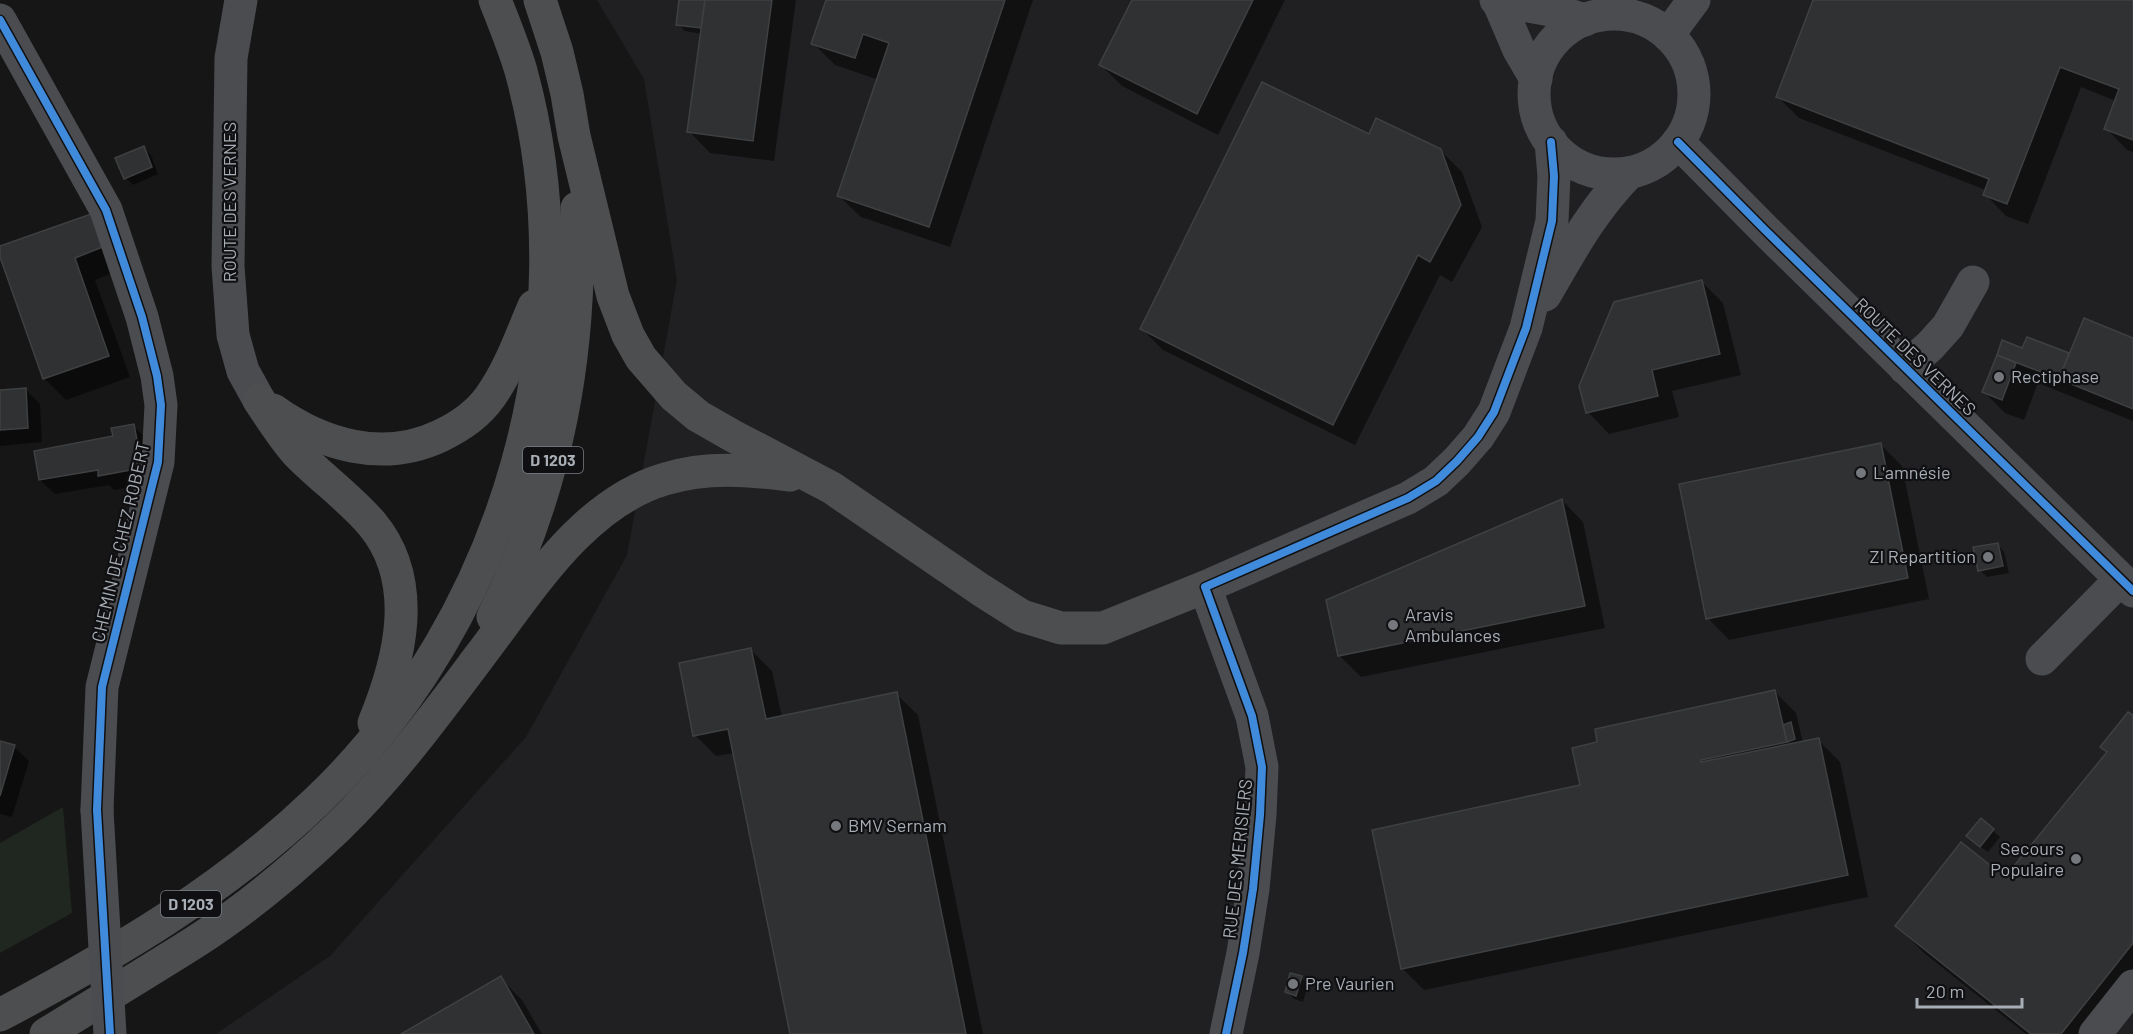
<svg xmlns="http://www.w3.org/2000/svg" width="2133" height="1034" font-family="Barlow,sans-serif">
  <style>
    .built { fill: #202022 }
    .green { fill: #202620 }
    .shadow { fill: #0007 }
    .building { fill: #303132; stroke: #3e4042; stroke-width: 1.5 }
    .lines { fill: none; stroke-linecap: round; stroke-linejoin: round }
    .minor { stroke: #4a4c4f; stroke-width: 33 }
    .highway { stroke: #4d4e50; stroke-width: 33 }
    .minor-bridge { stroke: #4a4c4f; stroke-width: 33 }
    .cycleway-casing { stroke: #101012; stroke-width: 11 }
    .cycleway { stroke: #408adc; stroke-width: 8 }
    .poi-dot { fill: #75797e; stroke: #101012; stroke-width: 2 }
    .labels { text-anchor: middle; stroke-width: 4.5; stroke-linejoin: round; paint-order: stroke }
    .shield { fill: #101012; stroke: #7a7f85; stroke-width: 1.5 }
    .shield-label { font-size: 16px; font-weight: bold; fill: #a8aeb6 }
    .street-label { font-size: 18px; fill: #a8aeb6; stroke: #101012 }
    .poi-label { font-size: 18px; fill: #a8aeb6; stroke: #101012; text-anchor: start }
  </style>
  <rect width="100%" height="100%" fill="#161616"/>
  <!-- built -->
  <polygon class="built" points="597,0 2133,0 2133,1034 216,1034 330,956 526,737 627,555 677,280 644,79"/>
  <!-- green -->
  <polygon class="green" points="63,807 72,913 0,953 0,843"/>
  <!-- shadow -->
  <g class="shadow">
    <polygon points="681,0 796,0 774,161 710,153 689,131 702,34 685,31 678,24"/>
    <polygon points="828,0 1033,0 950,247 861,217 839,196 879,80 835,65 813,43"/>
    <polygon points="1133,0 1285,0 1218,135 1122,86 1101,65"/>
    <polygon points="1815,0 2133,0 2133,152 2127,150 2106,128 2116,101 2081,87 2028,224 2006,216 1985,194 1986,190 1799,118 1777,96"/>
    <polygon points="1370,137 1440,150 1462,172 1482,227 1452,282 1440,275 1355,445 1163,350 1142,329"/>
    <polygon points="144,148 151,155 158,174 133,185 126,178"/>
    <polygon points="93,215 125,268 95,280 130,377 66,400 44,378 0,248"/>
    <polygon points="1702,282 1723,303 1741,375 1672,391 1679,417 1609,434 1588,412"/>
    <polygon points="2028,339 2070,355 2133,339 2133,421 2038,383 2024,420 2005,413 1984,392 2003,342 2023,350"/>
    <polygon points="25,389 40,404 42,442 0,446 0,392"/>
    <polygon points="133,426 148,440 156,482 114,490 109,485 55,494 40,480"/>
    <polygon points="1880,444 1902,466 1929,599 1729,640 1708,618"/>
    <polygon points="1562,500 1583,522 1605,628 1361,677 1339,655"/>
    <polygon points="1997,544 2004,552 2009,573 1987,577 1980,570"/>
    <polygon points="751,650 772,671 782,717 896,694 918,715 983,1034 792,1034 735,753 716,756 695,735"/>
    <polygon points="1775,692 1796,713 1803,743 1818,740 1840,762 1868,897 1424,990 1403,969 1582,786"/>
    <polygon points="2133,717 2133,1004 2110,1034 2026,1034 1924,953 1897,926 2006,879 2108,753"/>
    <polygon points="0,743 14,747 29,761 12,817 0,814"/>
    <polygon points="1981,820 2000,837 1988,852 1975,843"/>
    <polygon points="1301,977 1308,985 1303,1002 1294,999 1287,992"/>
    <polygon points="500,978 522,1000 542,1034 404,1034"/>
  </g>
  <!-- building -->
  <g class="building">
    <polygon points="679,0 705,0 701,28 676,25"/>
    <polygon points="705,0 772,0 753,141 687,132"/>
    <polygon points="826,0 1005,0 929,227 837,196 889,43 863,34 855,58 811,44"/>
    <polygon points="1132,0 1253,0 1197,114 1099,65"/>
    <polygon points="1813,0 2133,0 2133,140 2104,129 2119,89 2060,67 2007,204 1983,195 1989,179 1776,97"/>
    <polygon points="1262,82 1369,134 1376,118 1441,149 1461,205 1430,262 1418,255 1333,425 1140,329"/>
    <polygon points="144,146 152,167 124,179 115,158"/>
    <polygon points="94,213 105,246 75,258 109,356 43,379 0,257 0,246"/>
    <polygon points="1702,280 1720,354 1652,370 1658,396 1586,413 1579,386 1614,302"/>
    <polygon points="2084,318 2133,338 2133,409 2059,379"/>
    <polygon points="2027,337 2069,353 2059,379 1997,355 2002,340 2022,348"/>
    <polygon points="1997,355 2016,363 2002,400 1982,392"/>
    <polygon points="26,388 28,428 0,430 0,390"/>
    <polygon points="134,424 142,468 98,476 98,470 39,480 34,451 113,436 111,428"/>
    <polygon points="1881,443 1908,578 1706,619 1679,484"/>
    <polygon points="1562,499 1585,606 1338,656 1326,600"/>
    <polygon points="1998,543 2003,566 1978,571 1973,547"/>
    <polygon points="751,648 766,719 897,692 966,1034 790,1034 728,729 693,736 679,663"/>
    <polygon points="1775,690 1787,742 1701,760 1701,762 1819,738 1848,875 1401,969 1372,830 1580,785 1572,748 1597,742 1595,729"/>
    <polygon points="2128,712 2133,715 2133,943 2061,1034 2031,1034 1895,926 1961,842 2005,877 2107,752 2100,747"/>
    <polygon points="1791,722 1795,739 1787,742 1783,725"/>
    <polygon points="0,741 15,745 0,796"/>
    <polygon points="1981,818 1994,829 1980,847 1966,836"/>
    <polygon points="1290,973 1302,976 1296,996 1285,992"/>
    <polygon points="501,976 534,1034 401,1034"/>
  </g>
  <g class="lines">
    <!-- minor -->
    <g class="minor">
      <polyline points="241,0 231,58 228,266 233,335 243,371 259,400"/>
      <polyline points="1496,0 1556,11 1585,20"/>
      <polyline points="1498,1 1519,50 1536,79"/>
      <circle cx="1614" cy="94" r="80"/>
      <polyline points="0,20 106,210 142,317 157,376 161,405 158,462 102,687 97,810"/>
      <polyline points="1668,35 1694,0"/>
      <polyline points="1678,142 1765,230 2133,591"/>
      <path d="M1545 295C1570 252 1593 209 1629 173"/>
      <polyline points="1905,368 1930,346 1948,326 1973,282"/>
      <polyline points="2042,659 2120,580"/>
      <polyline points="1226,1034 1243,953 1253,889 1260,815 1262,767 1252,716 1205,587 1408,498 1436,481 1457,461 1478,437 1494,412 1526,328 1552,221 1554,176 1551,142"/>
      <polyline points="2095,1034 2133,986"/>
    </g>
    <!-- highway -->
    <g class="highway">
      <polyline points="540,0 557,52 567,94 574,136 613,296 628,335 641,358 674,396 698,416 733,436 832,488 981,590 1022,616 1061,628 1103,628 1205,587"/>
      <path d="M259 400C270 417 282 436 296 452 320 477 349 497 372 524 420 582 400 660 374 723"/>
      <path d="M273 410C322 445 383 463 440 436 459 427 478 414 490 397 510 369 521 336 534 306"/>
      <path d="M493 617C558 484 582 355 577 208"/>
      <path d="M0 1015C115 954 223 891 317 801 509 618 591 327 521 71 514 47 504 23 495 0"/>
      <path d="M46 1034C96 1003 146 973 195 942 245 910 293 870 336 829 390 777 434 717 479 657 529 592 582 503 665 479 707 466 748 470 790 475"/>
    </g>
    <!-- minor-bridge -->
    <polyline class="minor-bridge" points="97,810 110,1034"/>
    <defs>
      <g id="cycleway">
        <polyline points="0,20 106,210 142,317 157,376 161,405 158,462 102,687 97,810 110,1034"/>
        <polyline points="1678,142 1765,230 2133,591"/>
        <polyline points="1226,1034 1243,953 1253,889 1260,815 1262,767 1252,716 1205,587 1408,498 1436,481 1457,461 1478,437 1494,412 1526,328 1552,221 1554,176 1551,142"/>
      </g>
    </defs>
    <!-- cycleway casing -->
    <use href="#cycleway" class="cycleway-casing"/>
    <!-- cycleway -->
    <use href="#cycleway" class="cycleway"/>
  </g>
  <!-- markers -->
  <g class="poi-dot">
    <circle cx="1999" cy="377" r="6"/>
    <circle cx="1861" cy="473" r="6"/>
    <circle cx="1988" cy="557" r="6"/>
    <circle cx="1393" cy="625" r="6"/>
    <circle cx="836" cy="826" r="6"/>
    <circle cx="2076" cy="859" r="6"/>
    <circle cx="1293" cy="984" r="6"/>
  </g>
  <g class="labels">
    <!-- shield labels -->
    <g class="shield">
      <rect x="523" y="447" width="60" height="26" rx="4.5"/>
      <rect x="161" y="891" width="60" height="26" rx="4.5"/>
    </g>
    <g class="shield-label">
      <text x="553" y="466">D 1203</text>
      <text x="191" y="910">D 1203</text>
    </g>
    <!-- street labels -->
    <g class="street-label">
      <text transform="translate(230 202) rotate(-90)" y="6">ROUTE DES VERNES</text>
      <text transform="translate(1915 357) rotate(44)" y="6">ROUTE DES VERNES</text>
      <text transform="translate(121 542) rotate(-77)" y="6">CHEMIN DE CHEZ ROBERT</text>
      <text transform="translate(1238 859) rotate(-84)" y="6">RUE DES MERISIERS</text>
    </g>
    <!-- poi labels -->
    <g class="poi-label">
      <text x="2011" y="383">Rectiphase</text>
      <text x="1873" y="479">L'amnésie</text>
      <text x="1976" y="563" text-anchor="end">ZI Repartition</text>
      <text x="1405" y="621">Aravis<tspan x="1405" dy="21">Ambulances</tspan></text>
      <text x="848" y="832">BMV Sernam</text>
      <text x="2064" y="855" text-anchor="end">Secours<tspan x="2064" dy="21">Populaire</tspan></text>
      <text x="1305" y="990">Pre Vaurien</text>
    </g>
  </g>
  <!-- scale -->
  <path d="M1917 998v9h105v-9" fill="none" stroke="#a8aeb6" stroke-width="3"/>
  <text x="1926" y="998" font-size="18" fill="#a8aeb6" stroke="#101012" stroke-width="4.5" paint-order="stroke">20 m</text>
</svg>
